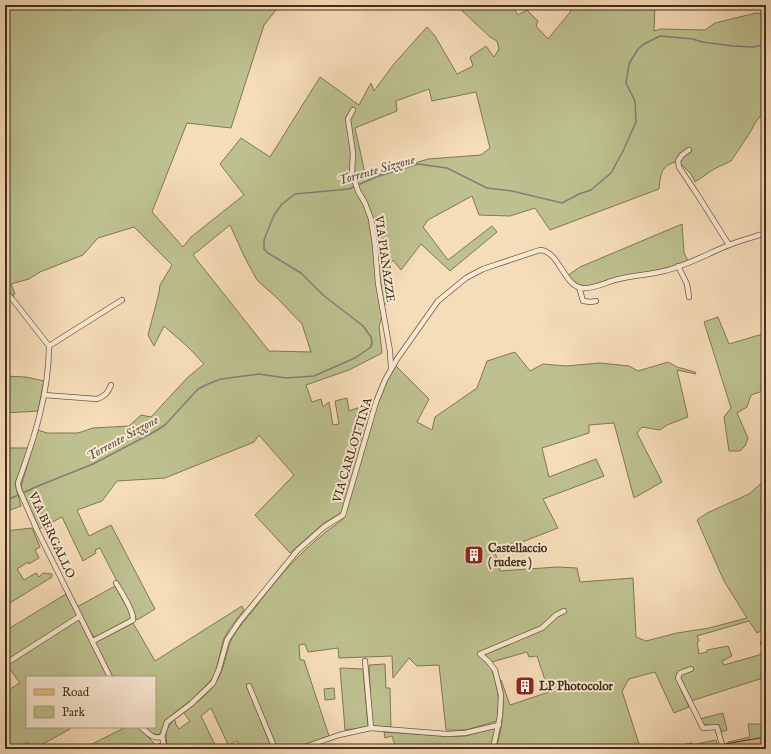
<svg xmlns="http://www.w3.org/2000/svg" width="771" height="754" font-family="'IM FELL English',serif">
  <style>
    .green { fill: #bdc18f; stroke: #807754; fill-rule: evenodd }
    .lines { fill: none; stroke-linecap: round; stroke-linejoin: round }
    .stream { stroke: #7d807b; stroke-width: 1.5 }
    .minor-casing { stroke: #705942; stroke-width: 6 }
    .primary-casing { stroke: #432d1a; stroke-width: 9 }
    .minor { stroke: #f9e9d2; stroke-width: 4.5 }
    .primary { stroke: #ebbe7c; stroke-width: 7 }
    .labels { text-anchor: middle; stroke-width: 4; stroke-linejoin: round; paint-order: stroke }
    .street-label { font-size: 12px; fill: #432d1a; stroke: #f9e9d2 }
    .poi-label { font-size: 12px; font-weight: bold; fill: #432d1a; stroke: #f9e9d2; text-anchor: start }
    .water-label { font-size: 13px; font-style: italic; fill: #5b5042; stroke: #f9e9d2 }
  </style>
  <rect width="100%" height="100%" fill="#f6ddb9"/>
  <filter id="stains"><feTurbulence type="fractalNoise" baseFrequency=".005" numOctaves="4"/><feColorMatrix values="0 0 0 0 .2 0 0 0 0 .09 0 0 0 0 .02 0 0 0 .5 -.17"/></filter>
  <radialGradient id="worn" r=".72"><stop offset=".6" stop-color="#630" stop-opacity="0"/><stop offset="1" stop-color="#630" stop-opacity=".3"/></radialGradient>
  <!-- green -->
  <g class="green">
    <path d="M5 5H280L264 25 231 128 187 123 152 212 183 247 191 237 244 195 220 164 241 138 270 157 320 77 359 105 371 83 374 91 393 65 427 27 435 36 457 74 473 66 470 57 486 46 494 57 499 49 497 41 490 37 456 5H519L514 9 518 15 527 10 538 21 536 26 548 39 571 11 566 5H655L654 31 661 29 705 30 715 23 756 13 766 14V117L763 113 755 123 751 131 731 161 714 169 695 182 691 174 678 161C661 166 661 172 659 189L550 230 535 208 510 216 479 215 472 196 428 220 423 227 448 260 492 226 497 232 450 271 421 244 401 270 393 260 385 271 387 296 379 327 382 353 349 370 306 385 312 402 321 399 323 407 329 402 333 425 339 424 335 401 347 398 349 411 360 407 356 416 363 419 370 404 373 405 351 484 341 513 324 523 290 553 255 515 294 475 259 435 254 442 165 478 117 481 102 501 77 510 89 536 111 525 155 609 137 620 100 548 95 550 96 553 83 561 62 517 39 529 24 497 21 486 38 430 47 433H78L93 428 129 426 141 415 151 417 188 377 204 364 188 347 164 326 154 346 148 335 159 293 160 285 172 265 134 227 98 238 83 255 40 272 29 279 11 284 15 294 12 297 5 289ZM429 89 432 101 476 92 490 148 481 155 428 159 366 178 355 128 397 111 396 101ZM230 225 244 256 257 280 278 299 302 324 311 352 269 351 193 255Z"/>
    <polygon points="682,224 684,253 689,262 678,266 590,288 577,286 567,276 580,267"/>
    <polygon points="718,317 729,344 766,333 766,390 751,395 747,407 737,413 748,438 745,446 740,451 729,451 724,417 731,408 704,322"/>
    <path d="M515 352 530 371 543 364 566 366 600 363 629 366 638 371 668 362 677 367 695 372 696 374 677 370 688 417 667 425 660 430 642 427 637 433 662 482 634 498 614 423 589 425V433L542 448 549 477 596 459 604 476 543 499 558 528 522 542 494 548 500 571 557 567 577 568 580 582 633 578 636 637 646 641 677 633 709 628 747 618 724 581 697 520 707 513 749 494 766 479V628L757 633 749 621 697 636 699 641 697 642 699 654 707 652V650L728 646 732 656 722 661 724 665 766 653V677L691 701 682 680 678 683 689 707 674 713 655 672 629 679 622 691 640 747 637 749H563L561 745 544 749H496C503 723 506 706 499 680H501L510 705 549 692 537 656 529 657 527 652 492 662 490 664C497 685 501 699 497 721L466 730H446L439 665 417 666 409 658 393 678 392 656 339 658 338 648 308 652 305 644 299 645 300 660H304L329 736 292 749H276L249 691 272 749H241L237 741 231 744 233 749H230L211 708 201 716 217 749H167L166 731 174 719 176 722 175 723 179 729 190 721 183 712C199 702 216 688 222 670 226 660 227 648 232 638 238 628 247 618 254 609 279 575 307 544 342 520L344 517C358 468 369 409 395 365L429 399 417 422 432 430 435 417 477 388 487 361Z"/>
    <polygon points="5,376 26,377 44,381 38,411 5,413"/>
    <polygon points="5,448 28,448 15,484 21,506 5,512"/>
    <polygon points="32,528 40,547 35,550 39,558 29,564 28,562 17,569 24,580 36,573 39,577 43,573 52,574 52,577 5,606 5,531"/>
    <polygon points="115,586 132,616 131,618 97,637 93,636 77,607"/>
    <polygon points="66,594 108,677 27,677 27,727 69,727 70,729 34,749 31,749 28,742 15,749 5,749 5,692 20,683 7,665 5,667 5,619 10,628"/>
    <polygon points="242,606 244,610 230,628 224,638 216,670 212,679 193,699 173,714 167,721 159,735 154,735 143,727 155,727 155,677 113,677 95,642 133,623 155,661"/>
    <polygon points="385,664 386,688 390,688 391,727 372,726 369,665"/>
    <polygon points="340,668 363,669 368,727 345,730"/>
    <polygon points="334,688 335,699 325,700 324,689"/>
    <polygon points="723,713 727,730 721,732 719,725 705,725 700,719"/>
    <polygon points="748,724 766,724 766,737 727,744 728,742 750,737"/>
    <polygon points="126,727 138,727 156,745 148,749 82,749"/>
    <polygon points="492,728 496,728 490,749 396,749 392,736 385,738 384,732 446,736 466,736"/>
    <polygon points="716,740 717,745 697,749 687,749 686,744 692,743 692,745"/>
  </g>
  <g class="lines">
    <!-- stream -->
    <polyline class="stream" points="5,501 38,486 93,464 154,432 165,425 198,389 208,384 221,379 259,374 286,378 314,376 355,358 371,347 372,342 371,337 363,326 323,295 301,273 268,253 264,249 264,240 274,215 282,204 295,194 349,189 376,177 418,164 447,168 487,188 512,191 562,203 579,194 591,190 611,173 623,151 636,122 635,101 626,83 629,64 638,49 644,44 660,36 693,39 702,42 733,46 753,47 766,44"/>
    <defs>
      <g id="minor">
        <polyline points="353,110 348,119 353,153 352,173 358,191 365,203 371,219 375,245 378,283 390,351 391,368"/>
        <polyline points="689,150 682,155 678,161 679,167 697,194 729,245"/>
        <polyline points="678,266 687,284 689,297"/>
        <polyline points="579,287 583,301 591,302 596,301"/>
        <path d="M5 291 13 300 49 346C49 393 34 439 18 483L19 489 37 530 110 677"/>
        <polyline points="49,346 122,300"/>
        <path d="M44 395 97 399C105 396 108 393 111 385"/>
        <path d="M93 641 133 620C134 611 121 592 116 583"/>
        <polyline points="763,643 766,647"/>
        <polyline points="365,661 371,728"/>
        <polyline points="5,664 80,616"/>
        <polyline points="691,669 680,673 678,678 703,728 717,727 723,748"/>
        <polyline points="249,686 275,749"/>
        <path d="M141 727C148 733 152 739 162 737"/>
        <polyline points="152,749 163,745"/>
        <path d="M165 749 162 737 167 722 191 704 213 683 219 669 227 640 239 622 297 551 324 527 343 515 376 402 385 380 397 359 438 301 466 278 483 269 540 250C559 251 563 284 581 288 593 290 608 281 619 279 634 275 649 275 664 271 686 266 707 254 729 245 741 240 754 237 766 233"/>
        <polyline points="299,749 339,735 371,728 447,734 465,733 499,725"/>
        <polyline points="493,749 500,716 501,695 495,670 488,661 480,654 542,628 556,615 564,611"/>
      </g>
      <polyline id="primary" points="720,749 766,741"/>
    </defs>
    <!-- minor casing -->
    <use href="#minor" class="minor-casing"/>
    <!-- primary casing -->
    <use href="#primary" class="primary-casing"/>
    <!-- minor -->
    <use href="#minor" class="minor"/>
    <!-- primary -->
    <use href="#primary" class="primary"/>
  </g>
  <!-- icons -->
  <defs>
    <symbol id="building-square" viewBox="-11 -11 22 22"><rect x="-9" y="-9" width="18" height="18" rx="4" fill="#8f2418" stroke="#f9e9d2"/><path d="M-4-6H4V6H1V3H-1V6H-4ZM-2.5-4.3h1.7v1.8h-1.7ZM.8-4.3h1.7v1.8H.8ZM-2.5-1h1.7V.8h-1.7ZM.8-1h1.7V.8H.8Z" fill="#fff"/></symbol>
  </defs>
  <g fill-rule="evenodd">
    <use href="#building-square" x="463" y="544" width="22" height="22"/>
    <use href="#building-square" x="514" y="675" width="22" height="22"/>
  </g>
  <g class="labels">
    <!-- street labels -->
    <g class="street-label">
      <text transform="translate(385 259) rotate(82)" y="4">VIA PIANAZZE</text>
      <text transform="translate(352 450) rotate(-73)" y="4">VIA CARLOTTINA</text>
      <text transform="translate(52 535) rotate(65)" y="4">VIA BERGALLO</text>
    </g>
    <!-- poi labels -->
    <g class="poi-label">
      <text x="488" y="552">Castellaccio<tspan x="488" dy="14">( rudere )</tspan></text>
      <text x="539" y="690">LP Photocolor</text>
    </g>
    <!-- water labels -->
    <g class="water-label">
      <text transform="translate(376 169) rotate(-16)" y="5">Torrente Sizzone</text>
      <text transform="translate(122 437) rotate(-29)" y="5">Torrente Sizzone</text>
    </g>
  </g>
  <!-- margin -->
  <rect width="771" height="754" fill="none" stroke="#f6ddb9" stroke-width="20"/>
  <rect x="6" y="6" width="759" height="742" fill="none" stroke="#432d1a" stroke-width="2"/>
  <rect x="10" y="10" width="751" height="734" fill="none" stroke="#432d1a"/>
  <!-- legend -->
  <rect x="26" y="676" width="130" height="52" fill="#f9e9d2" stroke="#b09e88"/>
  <rect x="34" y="689" width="20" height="6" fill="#ebbe7c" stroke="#b09e88"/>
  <text x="62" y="696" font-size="12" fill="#432d1a">Road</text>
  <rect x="34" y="706" width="20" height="12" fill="#bdc18f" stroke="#b09e88"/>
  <text x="62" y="716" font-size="12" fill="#432d1a">Park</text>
  <rect width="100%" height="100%" filter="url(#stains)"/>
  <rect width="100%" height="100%" fill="url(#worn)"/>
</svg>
